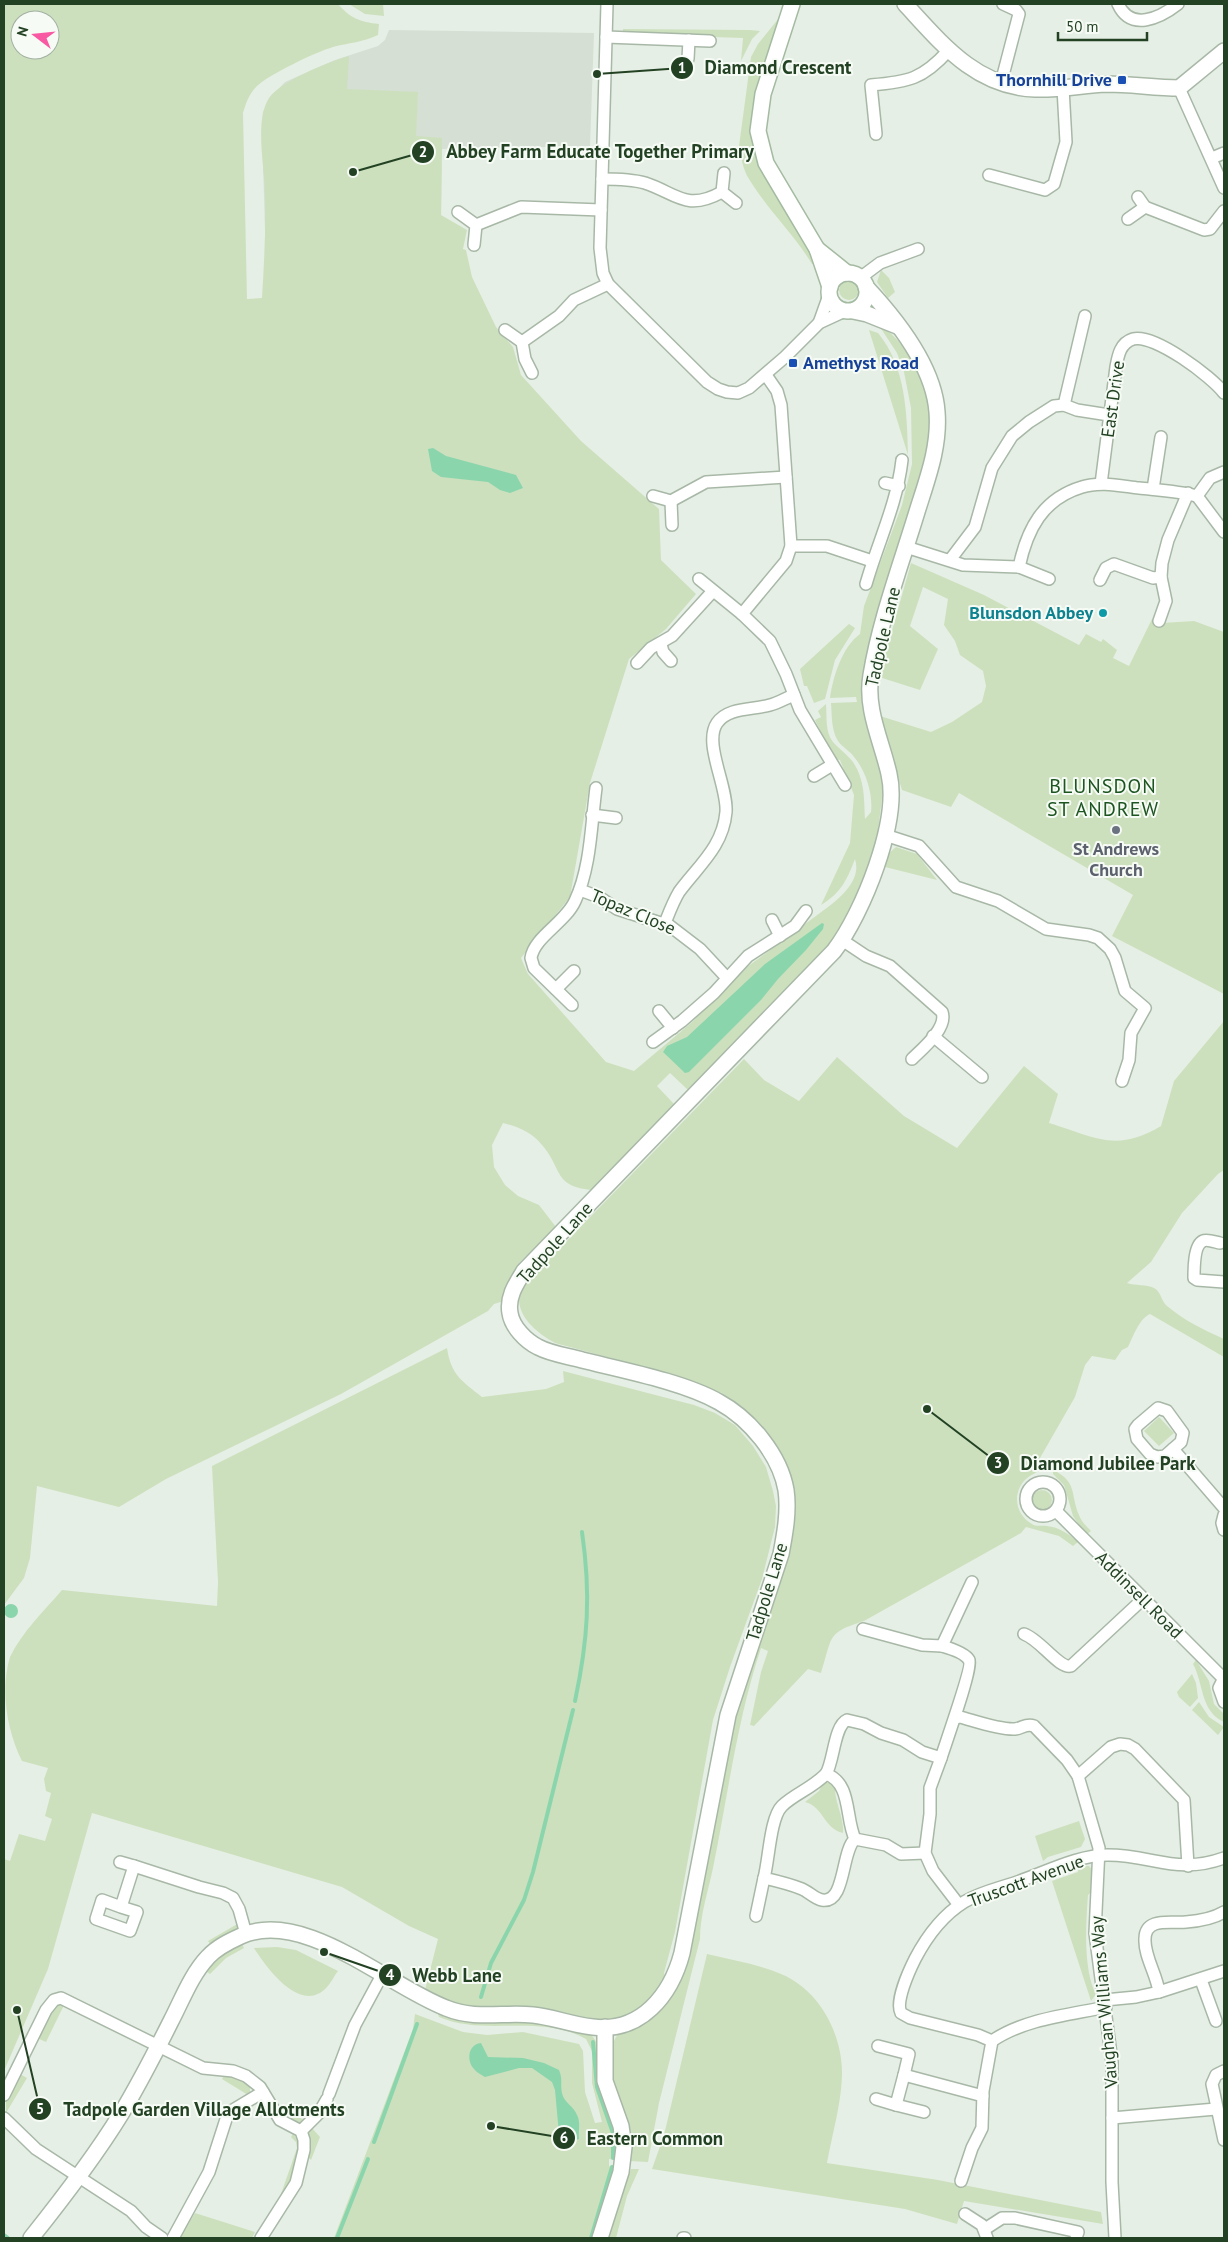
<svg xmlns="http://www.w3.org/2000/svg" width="1228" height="2242" font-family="'PT Sans',sans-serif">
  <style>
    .built { fill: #d5dfd3 }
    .green { fill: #cce0bd; fill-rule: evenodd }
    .water { fill: #8bd5ad }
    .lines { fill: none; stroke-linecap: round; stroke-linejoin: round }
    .stream { stroke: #8bd5ad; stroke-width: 4 }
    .minor-casing { stroke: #a8b8a7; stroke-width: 14 }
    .tertiary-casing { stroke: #a8b8a7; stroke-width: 18 }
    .secondary-casing { stroke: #a4bba2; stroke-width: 18 }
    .minor { stroke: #fff; stroke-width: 11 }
    .tertiary { stroke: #fff; stroke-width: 15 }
    .secondary { stroke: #fff; stroke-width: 15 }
    .transit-dot { fill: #1a4fb4; stroke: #f7fbf6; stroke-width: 2 }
    .culture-dot { fill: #0f9aa8; stroke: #f7fbf6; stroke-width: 2 }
    .worship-dot { fill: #6b7280; stroke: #f7fbf6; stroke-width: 2 }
    .labels { text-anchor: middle; stroke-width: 4; stroke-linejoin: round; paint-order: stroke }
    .transit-label { font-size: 18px; font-weight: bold; fill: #164399; stroke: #f7fbf6; text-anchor: end }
    .street-label { font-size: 18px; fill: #234223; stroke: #f7fbf6 }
    .culture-label { font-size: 18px; font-weight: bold; fill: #0d838f; stroke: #f7fbf6; text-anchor: end }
    .worship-label { font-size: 18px; font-weight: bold; fill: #5b616d; stroke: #f7fbf6 }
    .quarter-label { font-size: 20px; letter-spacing: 1px; fill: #1d5520; stroke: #f7fbf6 }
    .leader { fill: none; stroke: #234223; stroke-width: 2 }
    .callout-dot { fill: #234223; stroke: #f7fbf6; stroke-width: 2 }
    .mark-label { font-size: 15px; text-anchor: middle; font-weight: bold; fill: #fff }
    .callout-label { font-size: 19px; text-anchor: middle; font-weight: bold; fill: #234223; stroke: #f7fbf6; stroke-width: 4; stroke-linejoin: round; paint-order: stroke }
  </style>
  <rect width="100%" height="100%" fill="#e6efe5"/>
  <!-- built -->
  <polygon class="built" points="389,30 594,33 590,146 442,149 441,222 265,231 262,128 263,112 270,98 285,82 335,60 378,46 385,40"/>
  <!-- green -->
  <g class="green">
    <path d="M4 4H338C350 18 360 22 379 24L378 35C364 42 348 43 333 47 316 52 270 74 257 86 249 94 246 103 243 113L247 299 262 298C264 264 266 229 265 195 265 168 254 121 269 98 281 81 328 62 349 56L347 89 418 92 416 136 442 138 441 215 467 230 463 249 466 250 472 277 496 327 513 347 521 375 581 441 659 509 661 560 696 594 666 629 629 659 590 783 570 897 521 958 528 974 606 1062 634 1071 691 1023 747 967 832 904C845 893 861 878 855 859 847 880 841 893 821 905L850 843 854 795 840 760 834 759 815 720 821 717 818 711 826 704C827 717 825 732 833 742 839 749 848 755 853 762 865 780 864 799 865 819L871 812C873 794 866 771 854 757 850 751 842 747 838 741 831 730 832 715 831 703L857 702 856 697 830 698C833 677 842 647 860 634L864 606 902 505 912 464 911 408 904 372 897 353 878 324C904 340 927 375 931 406 933 422 929 440 925 455L872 649 886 786 883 790 876 847 858 899 831 949 697 1087 688 1090 670 1073 657 1086 674 1104 672 1113 593 1190C553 1187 563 1169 542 1145 531 1132 519 1127 503 1123L492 1145 494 1167 505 1185 518 1196 539 1205 556 1227 520 1262 504 1301 494 1304 488 1311 341 1394 166 1479 119 1507 37 1486 30 1558 24 1578 4 1605ZM20 20H50V50H20Z"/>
    <polygon points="349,4 383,4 384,16 365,14"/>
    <path d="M779 18 756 87 752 109 755 140 816 263 812 264C794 234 767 209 749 179 743 170 741 157 739 146L751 57 758 44Z"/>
    <polygon points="623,29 750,30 760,31 752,39 741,61 743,38 623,34"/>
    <polygon points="881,270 889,278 895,292 888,298 877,282"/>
    <circle cx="849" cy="290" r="10"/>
    <path d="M869 330 878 333C906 367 907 413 908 455Z"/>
    <polygon points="911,563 984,595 1079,645 1086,634 1101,642 1103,639 1117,650 1113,658 1129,666 1152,619 1162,623 1194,621 1224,632 1224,994 1112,936 1133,895 959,793 951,807 902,790 880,716 931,732 952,722 982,702 986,686 983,671 960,655 955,641 944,625 948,599 923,587 910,626 938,649 920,690 879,677"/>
    <polygon points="849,624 855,628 835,660 825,699 814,703 807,686 804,686 800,669"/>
    <polygon points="896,847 917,854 937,880 885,867 888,854"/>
    <path d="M1224 1021V1170L1218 1174 1182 1213 1151 1262 1127 1283C1136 1286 1146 1284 1154 1288 1161 1291 1161 1301 1167 1306 1185 1321 1204 1330 1224 1339V1357L1150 1314C1139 1319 1133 1337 1128 1347L1122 1350 1115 1360 1092 1356 1085 1365 1075 1397 1040 1458 1038 1468H1043C1037 1473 1029 1475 1024 1481 1012 1495 1016 1515 1032 1524 1036 1527 1042 1525 1047 1526 1059 1527 1069 1534 1078 1542L1073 1546 1059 1536 1026 1527 1021 1533 864 1621C826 1633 833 1636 821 1673L808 1669 754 1726 750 1725 761 1672 768 1651 761 1648C737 1720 728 1795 713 1868 708 1892 700 1915 700 1939L659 2103 648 2162 629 2161C624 2139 599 2048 619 2034 646 2015 662 2019 679 1984L731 1713 792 1501 760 1429 741 1406 722 1393 656 1370 555 1343C535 1332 512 1313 521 1288L744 1059 764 1080 799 1101 837 1057 904 1116 957 1148 1024 1066 1058 1094 1049 1123C1095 1137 1116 1153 1161 1126L1174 1081Z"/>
    <path d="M447 1348C451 1375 462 1381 482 1397L546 1389 564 1382 563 1371 694 1405 715 1413 735 1425 753 1446 766 1467 773 1491 776 1506 775 1527 762 1579 730 1667 713 1720 675 1932 664 1973 666 1981C652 2002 635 2014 611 2021L466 2008 433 1996 425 1990 438 1939 409 1926 342 1887 92 1813 48 1969 4 2071V1859L10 1861 19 1834 45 1841 52 1819 45 1816 51 1793 46 1791 44 1779 48 1768 22 1761C7 1731 0 1690 10 1657 22 1632 44 1611 62 1590L217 1606 218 1582 212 1466Z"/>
    <polygon points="1159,1417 1174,1433 1159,1446 1144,1431"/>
    <path d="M1053 1470C1078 1482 1070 1494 1079 1515 1081 1521 1086 1526 1091 1531L1086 1535 1073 1516 1064 1485 1053 1474Z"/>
    <circle cx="1042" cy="1500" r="10"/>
    <path d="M1196 1660 1209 1681 1214 1704 1224 1714V1722C1200 1711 1204 1684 1193 1664Z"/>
    <polygon points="1192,1674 1196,1683 1198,1698 1190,1707 1179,1697 1177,1692"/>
    <polygon points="1199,1702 1209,1717 1224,1727 1218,1735 1192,1710"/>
    <path d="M824 1782 832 1783 836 1786C832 1796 845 1819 843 1833 823 1828 824 1807 805 1802L819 1791Z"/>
    <polygon points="1079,1821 1085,1839 1081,1847 1048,1857 1043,1861 1035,1836"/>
    <path d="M1079 1866H1089L1094 1872 1092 1891 1088 1895C1086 1922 1083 1970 1096 1994L1091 2001 1052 1881 1078 1872Z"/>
    <polygon points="239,1923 237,1931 211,1945 208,1941"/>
    <polygon points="241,1942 244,1948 226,1958 210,1974 207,1972 205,1969 221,1953"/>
    <path d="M277 1947 296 1950 338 1971C334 1976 331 1983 327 1987 301 2016 266 1967 254 1948Z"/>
    <path d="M707 1954C732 1960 757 1964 781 1974 820 1990 843 2035 842 2076 841 2105 832 2135 827 2163L938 2180 1101 2212 1103 2224 964 2201 957 2224 905 2209 652 2169 664 2135Z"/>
    <polygon points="65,2003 46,2042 37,2038 53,2008"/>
    <path d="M437 2011 475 2022 499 2023 522 2020 588 2033C605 2043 596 2068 598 2084 600 2098 608 2109 612 2121 617 2134 617 2147 617 2160L609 2159V2166L615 2169 595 2238H334L413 2029 415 2014 463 2032 487 2035 523 2032 579 2044 583 2051 585 2092 595 2123 602 2122 592 2083V2051L586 2039C539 2013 485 2037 439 2017Z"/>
    <polygon points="20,2074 27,2078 6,2113 6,2100"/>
    <polygon points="224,2075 243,2080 250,2086 250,2093 248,2095 222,2079"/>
    <polygon points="283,2105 306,2122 300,2125 288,2120 279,2111"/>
    <polygon points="311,2127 320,2137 311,2160 308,2157 310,2145 308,2133"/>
    <path d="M293 2134C307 2148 291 2181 283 2195L281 2194 297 2148 296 2142 291 2137Z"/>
    <polygon points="631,2169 639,2169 627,2196 616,2238 606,2238"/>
    <polygon points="195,2213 255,2232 252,2238 179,2238"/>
  </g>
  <!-- water -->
  <g class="water">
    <polygon points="433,448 446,456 516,475 523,488 510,493 500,490 488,482 441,477 432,471 428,449"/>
    <polygon points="822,923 824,924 823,929 806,950 778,979 761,1000 689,1072 685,1073 663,1052 667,1046 687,1037 765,964"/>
    <circle cx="11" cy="1611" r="7"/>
    <path d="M481 2043 488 2057 523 2058 544 2063 559 2070C563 2079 560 2084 562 2093 564 2103 574 2106 577 2115 581 2123 578 2130 579 2139L572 2141 559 2134 555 2090 552 2082 532 2068H519L485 2077C482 2075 477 2073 474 2069 466 2061 468 2044 481 2043Z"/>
  </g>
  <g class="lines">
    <!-- stream -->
    <g class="stream">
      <path d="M575 1701C588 1640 591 1594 582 1532"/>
      <polyline points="481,1997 491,1963 524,1900 533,1872 573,1710"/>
      <polyline points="593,2042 597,2087 613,2133 613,2158"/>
      <polyline points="374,2142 417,2024"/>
      <polyline points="4,2235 8,2238"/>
      <polyline points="337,2238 368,2159"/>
      <polyline points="591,2238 612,2167"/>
    </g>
    <defs>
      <g id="minor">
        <polyline points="607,4 600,248 603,273 608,284 707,382 718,389 727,392 738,393 749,388 785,357 819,323 845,311"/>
        <path d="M1118 4C1131 32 1160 18 1178 4"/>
        <polyline points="606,37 710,41"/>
        <polyline points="688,59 689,40"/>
        <polyline points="1001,83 1019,14 1016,10 1003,4"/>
        <polyline points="1179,88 1224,188"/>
        <path d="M876 134 871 85C908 82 923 79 948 51"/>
        <polyline points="1212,158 1224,153"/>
        <polyline points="724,173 722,192 736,203"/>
        <polyline points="989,175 1045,190 1054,184 1066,142 1063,88"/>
        <path d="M602 179C616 179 631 179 645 183 676 193 686 212 722 192"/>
        <polyline points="1138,197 1145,207 1204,230 1210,229 1224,211"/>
        <polyline points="458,212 476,225 474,245"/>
        <polyline points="1128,219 1145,207"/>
        <polyline points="476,225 521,207 601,210"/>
        <polyline points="860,278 880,263 918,249"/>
        <polyline points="819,323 829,295"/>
        <polyline points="505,330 522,342 525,359 532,373"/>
        <polyline points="522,342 559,316 574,300 608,284"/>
        <polyline points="1064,405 1085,316"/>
        <polyline points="885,483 899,486"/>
        <path d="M1101 484 1116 367C1118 356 1120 343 1133 339 1154 333 1212 377 1224 393"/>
        <polyline points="1153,489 1161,437"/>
        <polyline points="653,496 671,501 706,482 786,477"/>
        <polyline points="1197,496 1224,532"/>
        <polyline points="1197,496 1210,478 1224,472"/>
        <polyline points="671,501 672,525"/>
        <polyline points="791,546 827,546 872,561"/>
        <polyline points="906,547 963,565 1019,567 1049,579"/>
        <polyline points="950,560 975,527 992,468 1012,436 1029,422 1054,406 1064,405 1077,410 1109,415"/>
        <path d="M1019 567C1027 530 1042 499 1082 487 1100 481 1121 486 1139 488 1158 490 1178 491 1197 496"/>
        <polyline points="699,579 742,614 770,641 786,674 800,710 845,785"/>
        <polyline points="1100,580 1106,568 1114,564 1153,578 1161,577"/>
        <path d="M866 584C878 542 897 504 902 460"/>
        <polyline points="742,614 786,561 791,546 781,405 777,391 766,375"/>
        <polyline points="1159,621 1166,601 1161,577 1162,563 1168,540 1188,493"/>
        <polyline points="661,644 663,652 671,661"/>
        <polyline points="637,663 651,648 672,636 713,591"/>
        <polyline points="814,776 832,765"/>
        <polyline points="592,815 616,818"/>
        <polyline points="885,835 919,846 956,887 998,901 1046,929 1089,935 1098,938 1110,949 1115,958 1125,991 1145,1008 1131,1033 1129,1060 1122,1081"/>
        <polyline points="580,890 599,897 617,909 670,926 700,949 727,978"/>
        <polyline points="772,920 780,936"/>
        <path d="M665 923C669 913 673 902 679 892 698 866 723 847 726 812 728 787 703 743 717 723 728 707 753 710 770 705 778 703 786 698 794 695"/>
        <path d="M842 940 866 956 890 966 942 1012C948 1028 922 1049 912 1059"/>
        <polyline points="556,989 574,971"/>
        <path d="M572 1005 534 968 531 958C534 937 565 923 575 901 591 867 591 825 596 788"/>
        <polyline points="659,1011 673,1028"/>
        <polyline points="933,1036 982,1077"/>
        <polyline points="653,1042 682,1021 714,993 748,956 795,926 806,911"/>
        <path d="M1220 1243C1215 1242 1207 1239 1203 1241 1194 1245 1194 1269 1194 1278L1197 1280 1224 1282"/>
        <polygon points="1158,1408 1167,1411 1183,1433 1181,1442 1165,1456 1157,1457 1150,1454 1137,1439 1135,1429 1138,1425"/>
        <polyline points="1173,1449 1224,1508"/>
        <circle cx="1043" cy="1499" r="17"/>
        <polyline points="1056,1511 1223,1678"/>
        <polyline points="1224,1515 1222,1523 1224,1530"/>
        <polyline points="863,1629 922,1645 942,1646"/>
        <path d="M1024 1634C1041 1640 1059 1669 1071 1666L1143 1599"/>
        <polyline points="1224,1678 1219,1688 1224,1702"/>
        <path d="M956 1718 960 1717C975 1721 1000 1730 1015 1729 1023 1728 1026 1723 1034 1726L1067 1760 1078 1776 1099 1848 1095 1933 1112 2062V2182L1115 2238"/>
        <polyline points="941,1758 930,1788 930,1814 925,1853 933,1871 959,1905"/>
        <path d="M826 1774C834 1761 834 1726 847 1720L864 1724 881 1733 903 1740 922 1752 941 1758C945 1745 973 1667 969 1660 965 1653 949 1648 942 1646L972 1582"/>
        <polyline points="1078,1776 1111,1747 1120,1744 1128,1745 1135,1749 1184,1800 1188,1866"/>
        <path d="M855 1839C845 1818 852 1783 826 1774 811 1789 794 1794 782 1806 770 1818 769 1860 764 1878 777 1881 790 1884 802 1889 809 1892 815 1899 822 1900 846 1904 841 1851 855 1839L886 1845 901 1854 925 1853"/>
        <polyline points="120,1862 134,1866"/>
        <polyline points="121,1907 102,1900 96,1919 130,1931 137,1912 121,1907 134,1866 199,1887 223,1893 233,1898 239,1909 246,1934"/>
        <polyline points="756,1916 764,1878"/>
        <polyline points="1201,1980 1216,2021"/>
        <polyline points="1159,1992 1224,1971"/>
        <path d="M1105 2000 1136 1997 1159 1992C1157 1975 1144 1956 1145 1939 1145 1916 1173 1924 1186 1922 1199 1921 1214 1918 1224 1912"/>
        <path d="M1106 2007C1068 2015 1024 2019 992 2041L978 2035 910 2018 901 2013C895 2002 909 1971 915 1959 926 1938 943 1915 964 1902 980 1892 1000 1888 1017 1882 1046 1872 1078 1855 1108 1855 1153 1855 1177 1875 1224 1858"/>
        <polyline points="878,2046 909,2054 904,2075"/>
        <polyline points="1224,2071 1216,2075 1212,2084 1224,2140"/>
        <polyline points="329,2094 355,2025 382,1975"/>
        <polyline points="4,2095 46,2010 54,2000 61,1998 203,2068 233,2071 246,2076 260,2087 280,2120 301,2131 304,2140 304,2150 296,2183 261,2238"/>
        <polyline points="876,2099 896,2105"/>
        <polyline points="924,2112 896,2105 904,2075 983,2096"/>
        <polyline points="4,2118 36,2149 131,2211 146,2227 162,2238"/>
        <polyline points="1112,2118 1216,2109"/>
        <polyline points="301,2131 319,2113 327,2099"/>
        <polyline points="961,2181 972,2148 982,2128 983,2091 992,2041"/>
        <polyline points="965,2214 982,2225 987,2238"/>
        <polyline points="985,2229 1002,2218 1015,2218 1078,2232 1076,2238"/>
        <polyline points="173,2238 209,2172 228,2113 263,2092"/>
        <polyline points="683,2238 685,2238"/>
      </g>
      <g id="tertiary">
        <path d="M905 4C942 44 976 87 1035 89 1059 90 1083 85 1107 84 1131 84 1155 88 1179 88L1224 51"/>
        <polyline points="853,311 867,314 897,326"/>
        <path d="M31 2238C63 2198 94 2158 121 2114 139 2084 155 2053 171 2021 182 2000 191 1975 208 1957 217 1947 230 1941 241 1936 304 1908 388 1986 446 2008 475 2020 503 2012 533 2015 553 2017 572 2025 593 2027 641 2033 671 1995 682 1953L728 1715 781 1554C785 1533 789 1511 786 1490 780 1455 750 1419 719 1402 684 1382 622 1370 582 1360 568 1356 551 1354 538 1347 526 1341 512 1327 510 1313 507 1297 516 1284 524 1271L834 951C863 913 900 821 889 774 882 742 865 709 871 675 880 621 900 567 916 515 926 482 940 448 937 412 934 367 896 319 866 287"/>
        <polyline points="600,2238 621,2172 624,2147 621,2126 605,2081 605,2027"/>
      </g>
      <g id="secondary">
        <polyline points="792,4 763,94 758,131 766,163 817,249 830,287"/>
        <polyline points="817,249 847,273"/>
        <circle cx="848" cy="292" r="19"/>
      </g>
    </defs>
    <!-- minor casing -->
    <use href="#minor" class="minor-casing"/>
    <!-- tertiary casing -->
    <use href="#tertiary" class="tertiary-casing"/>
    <!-- secondary casing -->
    <use href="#secondary" class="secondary-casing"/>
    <!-- minor -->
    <use href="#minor" class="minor"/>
    <!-- tertiary -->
    <use href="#tertiary" class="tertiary"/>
    <!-- secondary -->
    <use href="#secondary" class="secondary"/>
  </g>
  <!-- markers -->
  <g class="transit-dot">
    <rect x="1117" y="75" width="10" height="10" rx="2.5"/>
    <rect x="788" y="358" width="10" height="10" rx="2.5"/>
  </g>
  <circle class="culture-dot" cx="1103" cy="613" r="5"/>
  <circle class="worship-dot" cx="1116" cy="830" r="5"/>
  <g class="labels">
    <!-- transit labels -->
    <g class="transit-label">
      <text x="1112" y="86">Thornhill Drive</text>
      <text x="803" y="369" text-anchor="start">Amethyst Road</text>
    </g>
    <!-- street labels -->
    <g class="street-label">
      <text transform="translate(1113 399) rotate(-82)" y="6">East Drive</text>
      <text transform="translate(883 637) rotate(-77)" y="6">Tadpole Lane</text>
      <text transform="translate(633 912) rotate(23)" y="6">Topaz Close</text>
      <text transform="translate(555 1243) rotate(-48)" y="6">Tadpole Lane</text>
      <text transform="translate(767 1592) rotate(-73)" y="6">Tadpole Lane</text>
      <text transform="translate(1139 1595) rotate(45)" y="6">Addinsell Road</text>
      <text transform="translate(1026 1881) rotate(-20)" y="6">Truscott Avenue</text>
      <text transform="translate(1104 2002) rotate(-95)" y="6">Vaughan Williams Way</text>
    </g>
    <!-- culture labels -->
    <g class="culture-label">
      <text x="1093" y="619">Blunsdon Abbey</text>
    </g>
    <!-- worship labels -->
    <g class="worship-label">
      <text x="1116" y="855">St Andrews<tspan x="1116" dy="21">Church</tspan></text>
    </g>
    <!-- quarter labels -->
    <g class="quarter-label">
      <text x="1103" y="793">BLUNSDON<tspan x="1103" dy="23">ST ANDREW</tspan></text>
    </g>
  </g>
  <!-- callouts -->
  <path class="leader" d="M597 74L682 68M353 172L423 152M927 1409L998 1463M324 1952L390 1975M17 2010L40 2109M491 2126L564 2138"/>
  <g class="callout-dot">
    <circle cx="597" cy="74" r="5"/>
    <circle cx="353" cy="172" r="5"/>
    <circle cx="927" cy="1409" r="5"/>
    <circle cx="324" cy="1952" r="5"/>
    <circle cx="17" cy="2010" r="5"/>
    <circle cx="491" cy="2126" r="5"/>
    <circle cx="682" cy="68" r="12"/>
    <circle cx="423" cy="152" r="12"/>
    <circle cx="998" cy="1463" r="12"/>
    <circle cx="390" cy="1975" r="12"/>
    <circle cx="40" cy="2109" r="12"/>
    <circle cx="564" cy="2138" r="12"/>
  </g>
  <g class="mark-label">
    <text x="682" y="73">1</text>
    <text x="423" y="157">2</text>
    <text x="998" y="1468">3</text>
    <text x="390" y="1980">4</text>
    <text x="40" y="2114">5</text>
    <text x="564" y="2143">6</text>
  </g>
  <g class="callout-label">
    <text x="778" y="74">Diamond Crescent</text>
    <text x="600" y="158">Abbey Farm Educate Together Primary</text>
    <text x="1108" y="1470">Diamond Jubilee Park</text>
    <text x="457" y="1982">Webb Lane</text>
    <text x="204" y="2116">Tadpole Garden Village Allotments</text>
    <text x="655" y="2145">Eastern Common</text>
  </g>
  <!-- border -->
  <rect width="1228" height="2242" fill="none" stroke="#234223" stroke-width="10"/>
  <!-- north arrow -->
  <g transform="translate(35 35) rotate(286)"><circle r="24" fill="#f7fbf6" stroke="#a2b1a2"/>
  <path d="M0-4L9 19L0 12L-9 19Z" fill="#f859a2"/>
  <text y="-8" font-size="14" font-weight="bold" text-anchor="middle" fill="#234223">N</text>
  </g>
  <!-- scale -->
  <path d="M1058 32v8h89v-8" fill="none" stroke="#234223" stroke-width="2.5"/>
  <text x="1066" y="32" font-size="15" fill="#234223" stroke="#f7fbf6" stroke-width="4" paint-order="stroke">50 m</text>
</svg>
